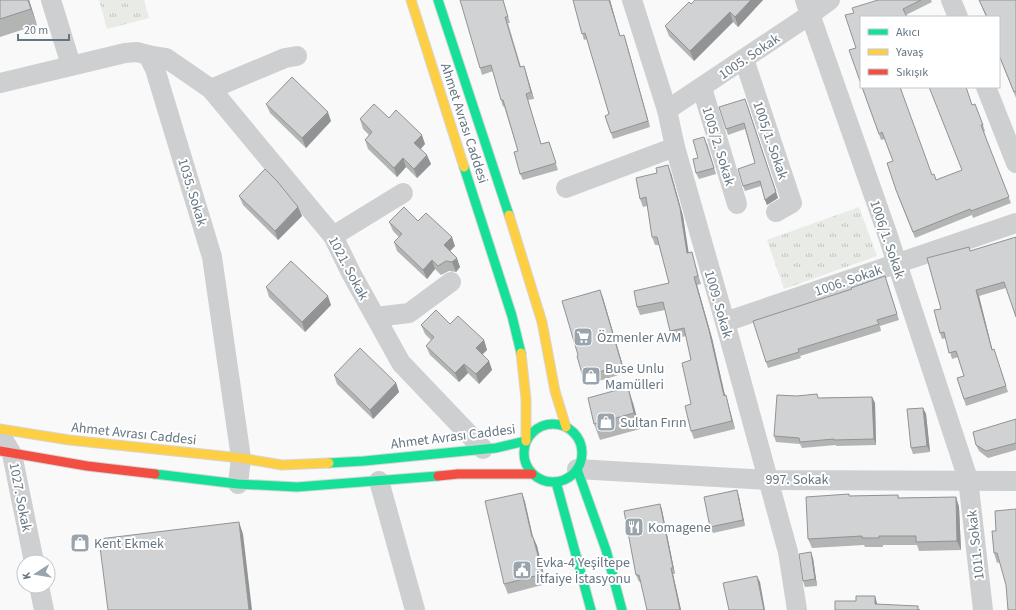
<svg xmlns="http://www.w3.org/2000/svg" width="1016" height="610" font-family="'Source Sans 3',sans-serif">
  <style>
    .grass { fill: url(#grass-tufts) }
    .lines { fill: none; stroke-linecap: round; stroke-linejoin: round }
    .fast-casing { stroke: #d5d6d7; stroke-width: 11 }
    .slow-casing { stroke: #d5d6d7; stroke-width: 11 }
    .jam-casing { stroke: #d5d6d7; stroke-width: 11 }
    .street { stroke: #cecfd0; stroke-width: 20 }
    .fast { stroke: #16e098; stroke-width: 9 }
    .slow { stroke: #ffcf43; stroke-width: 9 }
    .jam { stroke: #f24e42; stroke-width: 9 }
    .wall { fill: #b3b5b5 }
    .shaded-wall { fill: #929394 }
    .building { fill: #d0d2d3; stroke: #929394 }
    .labels { text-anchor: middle; stroke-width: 4; stroke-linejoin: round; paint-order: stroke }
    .street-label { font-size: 14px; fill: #657683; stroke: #fff }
    .poi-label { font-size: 14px; fill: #657683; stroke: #fff; text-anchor: start }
  </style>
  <defs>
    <pattern id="grass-tufts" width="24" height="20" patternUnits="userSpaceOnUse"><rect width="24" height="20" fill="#e8ebe6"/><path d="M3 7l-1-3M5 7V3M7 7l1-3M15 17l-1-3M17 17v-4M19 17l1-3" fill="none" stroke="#c0c3c0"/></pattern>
  </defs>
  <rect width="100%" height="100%" fill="#f9f9f9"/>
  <!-- grass -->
  <g class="grass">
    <polygon points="99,0 144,0 149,18 107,29"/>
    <polygon points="859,207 877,256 784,289 767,240"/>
  </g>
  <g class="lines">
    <defs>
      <g id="fast">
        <polyline points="438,0 509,215"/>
        <polyline points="464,167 512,316 521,353"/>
        <circle cx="553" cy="453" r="29"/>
        <polyline points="329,463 364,461 496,448 526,441"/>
        <polyline points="577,469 606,550 622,610"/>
        <polyline points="155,474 238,484 297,487 438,476"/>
        <polyline points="556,482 591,610"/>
      </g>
      <g id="slow">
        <polyline points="411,0 464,167"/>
        <polyline points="509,215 542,322 555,391 566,427"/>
        <polyline points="521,353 526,399 526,441"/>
        <polyline points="0,429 69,440 241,458 282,465 329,463"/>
      </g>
      <g id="jam">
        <polyline points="0,451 87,466 155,474"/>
        <polyline points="438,476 458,474 532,474"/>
      </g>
    </defs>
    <!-- fast casing -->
    <use href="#fast" class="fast-casing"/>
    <!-- slow casing -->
    <use href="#slow" class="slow-casing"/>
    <!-- jam casing -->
    <use href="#jam" class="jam-casing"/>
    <!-- street -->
    <g class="street">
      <polyline points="51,0 71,65"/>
      <polyline points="632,0 667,110 675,147 725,322 788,552 797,610"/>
      <polyline points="805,0 887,233 968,479 983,610"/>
      <polyline points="951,0 958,17"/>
      <polyline points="148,55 166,58 211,89 333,236 351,273 401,363 483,449"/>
      <polyline points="744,59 792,203 776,212"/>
      <polyline points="0,83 125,53 137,52 148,55 155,69 212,257 241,458 238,484"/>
      <polyline points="986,87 1016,163"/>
      <polyline points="702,88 737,204"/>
      <polyline points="211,89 285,58 297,56"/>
      <polyline points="667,110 811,14 830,0"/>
      <polyline points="566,188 675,147"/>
      <polyline points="333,236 403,193"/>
      <polyline points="376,317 409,313 451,282"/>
      <polyline points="725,322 1016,223"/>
      <polyline points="4,441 12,454 34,562"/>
      <polyline points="577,469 768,480 1016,481"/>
      <polyline points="379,481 415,610"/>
      <polyline points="39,586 44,610"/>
    </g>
    <!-- fast -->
    <use href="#fast" class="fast"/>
    <!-- slow -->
    <use href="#slow" class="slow"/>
    <!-- jam -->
    <use href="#jam" class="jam"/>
  </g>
  <!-- wall -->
  <g class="wall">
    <polygon points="0,0 29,0 37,25 0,37"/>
    <polygon points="503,0 510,23 508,23 521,67 524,66 534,99 528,100 541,144 549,142 558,170 523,180 520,174 518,151 504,106 503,107 501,100 493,71 482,75 480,68"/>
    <polygon points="573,0 610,0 620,36 626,41 650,127 613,139 605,116 609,114 587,39 584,40"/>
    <polygon points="763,0 738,27 733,22 694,61 669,36 665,26 691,4"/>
    <polygon points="878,0 931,0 932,2 906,15 856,48 854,13"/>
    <polygon points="979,0 1016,0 1016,98 999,56 999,17 986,17"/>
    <polygon points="862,87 936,180 962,170 972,105 983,125 985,131 984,132 989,148 1011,203 973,218 972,215 915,238 898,196 893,161 885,139 881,140"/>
    <polygon points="745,99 778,198 767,205 761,186 745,191 743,186 755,163 745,129 728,135 726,129"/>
    <polygon points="266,104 331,121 306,148 270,113"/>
    <polygon points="389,118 425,144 421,149 431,164 417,178 406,167 397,177 368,149 365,140 369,135 363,129 360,119"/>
    <polygon points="707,143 716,174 699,179 696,173 698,158"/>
    <polygon points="671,173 683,216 688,253 692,252 694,260 701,284 697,285 712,338 725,396 726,395 728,403 735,429 694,439 691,431 691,360 686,336 673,339 670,331 665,310 640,315 637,307 669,283 659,245 655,245 652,237 647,206 643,207 640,199"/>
    <polygon points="239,196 298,207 302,216 278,240 243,205"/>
    <polygon points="418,221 455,246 450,251 460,267 456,272 449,271 441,275 435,269 427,279 397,251 394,242 399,237 393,231 389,222"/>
    <polygon points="1016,237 1006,288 979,296 992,349 994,349 1008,392 966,406 957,378 964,376 958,357 952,359 946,338 942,339 940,333 941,309 969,247 970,251"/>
    <polygon points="887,282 899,320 880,326 881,331 800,356 801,358 768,368 766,362"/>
    <polygon points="266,287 331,305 305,332 269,297"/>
    <polygon points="600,290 603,298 625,373 586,385 583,377 578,355"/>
    <polygon points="450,324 484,340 487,350 482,354 489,361 492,370 479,384 468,373 459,382 430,355 426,346 431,340 425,334 421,325"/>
    <polygon points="334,375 396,383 399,392 373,419 337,384"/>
    <polygon points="872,397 875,403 876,445 836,446 836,445 802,448 800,444 776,442 774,436 819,398"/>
    <polygon points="633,403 640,429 600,440 594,424"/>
    <polygon points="923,408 926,414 930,452 913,454 911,448"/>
    <polygon points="1016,419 1016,450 988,458 979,451 976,445"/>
    <polygon points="737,490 739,497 745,526 713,533 710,527"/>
    <polygon points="522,493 525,502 533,537 537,546 546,584 508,594 504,584"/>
    <polygon points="849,494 849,496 898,495 899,498 956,497 959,507 961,550 919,551 917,545 883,545 883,547 865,547 864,545 812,548 808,539"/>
    <polygon points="660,504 662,510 675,574 673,574 681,610 647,610 641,581 639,582 636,575"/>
    <polygon points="992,531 1006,585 1000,562 997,563 994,553"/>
    <polygon points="813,558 817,586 805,587 803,581"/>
  </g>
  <!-- shaded-wall -->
  <g class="shaded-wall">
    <polygon points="28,0 29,0 37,25 31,9"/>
    <polygon points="609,0 610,0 622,43 620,36"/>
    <polygon points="751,0 763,0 738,27 735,17"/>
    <polygon points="730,12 733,22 694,61 690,51"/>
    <polygon points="624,35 626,41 650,127 648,121"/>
    <polygon points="524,66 526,72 534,99 531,92"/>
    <polygon points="747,104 778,198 767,205 765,200"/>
    <polygon points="328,112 331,121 306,148 302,138"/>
    <polygon points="422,135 425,144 417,152 414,143"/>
    <polygon points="427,155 431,164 417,178 414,169"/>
    <polygon points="403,158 406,167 397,177 394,168"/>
    <polygon points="668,165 671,173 683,216 690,261 687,253"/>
    <polygon points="298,207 302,216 278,240 275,231"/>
    <polygon points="452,237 455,246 447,254 444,245"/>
    <polygon points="457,258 460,267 456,272 452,262"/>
    <polygon points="432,260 435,269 427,279 423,270"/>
    <polygon points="694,277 697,285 712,338 727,404 724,396"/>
    <polygon points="600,290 603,298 625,373 622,365"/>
    <polygon points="976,290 979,296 994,356 992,350"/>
    <polygon points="328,296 331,305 305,332 302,322"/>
    <polygon points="484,340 487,350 479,358 476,348"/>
    <polygon points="489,361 492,370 479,384 476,374"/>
    <polygon points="464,364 468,373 459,382 455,373"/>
    <polygon points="396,383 399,392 373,419 370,410"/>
    <polygon points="628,387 633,403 640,429 634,413"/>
    <polygon points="726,395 728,403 735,429 732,421"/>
    <polygon points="872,397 875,403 876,445 874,439"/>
    <polygon points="923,408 926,414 930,452 927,446"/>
    <polygon points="737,490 739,497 745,526 743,520"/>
    <polygon points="522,493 525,502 535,547 532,537"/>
    <polygon points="956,497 959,507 961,550 957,541"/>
    <polygon points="660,504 662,510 675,574 673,568"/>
    <polygon points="239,522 243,534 252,610 249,610"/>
    <polygon points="533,537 537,546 546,584 543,574"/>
    <polygon points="811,552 813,558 817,586 815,579"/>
    <polygon points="671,568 673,574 681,610 680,610 679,606"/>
    <polygon points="757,576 760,582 765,610 764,610"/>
    <polygon points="875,596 877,603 878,610 875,604"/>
  </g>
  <!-- building -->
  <g class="building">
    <polygon points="0,0 28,0 31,9 0,19"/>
    <polygon points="460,0 503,0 508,17 505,17 520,67 524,66 531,92 526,94 541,144 549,142 556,163 520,174 514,152 518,151 503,100 501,100 491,65 480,68"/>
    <polygon points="573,0 609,0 620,36 624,35 648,121 611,133 605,116 609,114 585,33 582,34"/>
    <polygon points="695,0 751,0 735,17 730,12 690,51 665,26 689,2 691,4"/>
    <polygon points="878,0 921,0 903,9 907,17 861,17 861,84 849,50 856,48 845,15 854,13 852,8"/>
    <polygon points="979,0 1016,0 1016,91 1014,92 999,55 999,17 987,17"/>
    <polygon points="292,77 328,112 302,138 266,104"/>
    <polygon points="862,87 900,87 932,175 934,174 936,180 962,170 929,87 966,87 972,105 975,104 983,125 981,125 989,146 1009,197 971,211 970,209 913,232 896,190 887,163 893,161 882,132 879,134"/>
    <polygon points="745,99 776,192 765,200 760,181 743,186 738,169 755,163 744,123 726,129 719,107"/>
    <polygon points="374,104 389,118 396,110 422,135 414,143 427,155 414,169 403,158 394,168 365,140 372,132 360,119"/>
    <polygon points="704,137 714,168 696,173 693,159 698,158 693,140"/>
    <polygon points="668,165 680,208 687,253 692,252 698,276 694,277 709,330 724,396 726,395 732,421 691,431 685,406 691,404 682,363 691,360 684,328 670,331 663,302 637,307 634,291 669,283 657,237 652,237 646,197 640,199 636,178 657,173 656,168"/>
    <polygon points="265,169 277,181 298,207 275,231 239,196"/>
    <polygon points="404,207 418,221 426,213 452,237 444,245 457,258 452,262 446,261 438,266 432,260 423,270 394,242 402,234 389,222"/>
    <polygon points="1016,237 1016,317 1004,282 976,290 992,350 994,349 1006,386 964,399 957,378 964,376 956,351 949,353 944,332 940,333 934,310 941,309 927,258 969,247 970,251"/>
    <polygon points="291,261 328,296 302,322 266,287"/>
    <polygon points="885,276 897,314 877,320 879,324 798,349 799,352 766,362 753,321 852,289 851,288"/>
    <polygon points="600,290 622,365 583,377 577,356 578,355 562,301"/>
    <polygon points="436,310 450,324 458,316 484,340 476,348 489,361 476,374 464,364 455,373 426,346 434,337 421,325"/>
    <polygon points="360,348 396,383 370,410 334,375"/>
    <polygon points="628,387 634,413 594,424 588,398"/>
    <polygon points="817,394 818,398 872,397 874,439 834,440 834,439 800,442 799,438 774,436 777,395 797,396"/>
    <polygon points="923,408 927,446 911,448 907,409"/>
    <polygon points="1016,419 1016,443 986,451 976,445 973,432"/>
    <polygon points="737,490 743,520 710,527 704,497"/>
    <polygon points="522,493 532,537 533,537 543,574 504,584 485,501"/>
    <polygon points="849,494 849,496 898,495 898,498 956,497 957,541 916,542 916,536 879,536 879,538 862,538 862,536 808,539 806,497"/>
    <polygon points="660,504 673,568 671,568 680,610 647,610 639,575 636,575 624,511"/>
    <polygon points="1016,509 1016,610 1008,610 1006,585 997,553 994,553 992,531 996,531 995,511"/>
    <polygon points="239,522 249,610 108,610 99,539"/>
    <polygon points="811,552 815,579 803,581 799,554"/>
    <polygon points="757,576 764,610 729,610 723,583"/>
    <polygon points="856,596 875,596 875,604 918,606 918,610 920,610 835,610 835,601 856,601"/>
  </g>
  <!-- icons -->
  <defs>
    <symbol id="supermarket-square" viewBox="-11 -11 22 22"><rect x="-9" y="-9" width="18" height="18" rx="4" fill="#99a4ac" stroke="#fff"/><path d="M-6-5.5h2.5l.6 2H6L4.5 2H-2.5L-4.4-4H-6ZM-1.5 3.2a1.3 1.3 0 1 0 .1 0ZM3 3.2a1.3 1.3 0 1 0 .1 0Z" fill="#fff"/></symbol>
    <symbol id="shop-square" viewBox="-11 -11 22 22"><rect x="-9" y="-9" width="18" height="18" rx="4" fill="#99a4ac" stroke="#fff"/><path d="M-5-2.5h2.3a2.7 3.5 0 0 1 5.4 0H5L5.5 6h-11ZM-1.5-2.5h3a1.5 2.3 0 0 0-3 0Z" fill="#fff"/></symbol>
    <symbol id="restaurant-square" viewBox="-11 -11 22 22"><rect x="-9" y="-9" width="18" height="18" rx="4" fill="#99a4ac" stroke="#fff"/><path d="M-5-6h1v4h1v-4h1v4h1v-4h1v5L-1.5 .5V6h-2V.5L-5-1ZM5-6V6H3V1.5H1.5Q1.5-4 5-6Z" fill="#fff"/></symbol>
    <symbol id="civic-square" viewBox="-11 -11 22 22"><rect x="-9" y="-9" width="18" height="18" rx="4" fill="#99a4ac" stroke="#fff"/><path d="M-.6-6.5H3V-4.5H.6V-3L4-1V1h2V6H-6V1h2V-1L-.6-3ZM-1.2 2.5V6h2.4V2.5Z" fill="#fff"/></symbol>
  </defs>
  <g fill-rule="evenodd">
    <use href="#supermarket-square" x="572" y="326" width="22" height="22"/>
    <use href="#shop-square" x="580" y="365" width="22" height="22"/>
    <use href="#shop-square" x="595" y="411" width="22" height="22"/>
    <use href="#restaurant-square" x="623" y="516" width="22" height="22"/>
    <use href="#shop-square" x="69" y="532" width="22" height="22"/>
    <use href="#civic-square" x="511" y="559" width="22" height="22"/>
  </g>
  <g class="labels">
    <!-- street labels -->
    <g class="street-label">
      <text transform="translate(749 56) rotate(-34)" y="5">1005. Sokak</text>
      <text transform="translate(465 123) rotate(72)" y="5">Ahmet Avrası Caddesi</text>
      <text transform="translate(771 140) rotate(71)" y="5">1005/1. Sokak</text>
      <text transform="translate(719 146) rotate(73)" y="5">1005/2. Sokak</text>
      <text transform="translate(193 192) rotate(73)" y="5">1035. Sokak</text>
      <text transform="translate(888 239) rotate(71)" y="5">1006/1. Sokak</text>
      <text transform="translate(349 268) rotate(62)" y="5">1021. Sokak</text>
      <text transform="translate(848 280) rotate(-19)" y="5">1006. Sokak</text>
      <text transform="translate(719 304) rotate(74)" y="5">1009. Sokak</text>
      <text transform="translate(134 433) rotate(6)" y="5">Ahmet Avrası Caddesi</text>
      <text transform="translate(453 436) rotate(-7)" y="5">Ahmet Avrası Caddesi</text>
      <text x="797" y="484">997. Sokak</text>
      <text transform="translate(21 497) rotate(79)" y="5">1027. Sokak</text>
      <text transform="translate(975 545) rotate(-96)" y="5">1011. Sokak</text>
    </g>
    <!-- poi labels -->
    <g class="poi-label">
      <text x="597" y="342">Özmenler AVM</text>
      <text x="605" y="373">Buse Unlu<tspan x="605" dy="16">Mamülleri</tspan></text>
      <text x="620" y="427">Sultan Fırın</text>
      <text x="648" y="532">Komagene</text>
      <text x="94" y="548">Kent Ekmek</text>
      <text x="536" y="567">Evka-4 Yeşiltepe<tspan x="536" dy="16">İtfaiye İstasyonu</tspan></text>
    </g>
  </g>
  <!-- legend -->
  <rect x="860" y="16" width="140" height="72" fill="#ffffff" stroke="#c1c8cd"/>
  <rect x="868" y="29" width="20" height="6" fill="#16e098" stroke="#c1c8cd"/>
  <text x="896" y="36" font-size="12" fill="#657683">Akıcı</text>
  <rect x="868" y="49" width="20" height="6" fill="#ffcf43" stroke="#c1c8cd"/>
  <text x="896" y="56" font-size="12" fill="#657683">Yavaş</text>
  <rect x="868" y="69" width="20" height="6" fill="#f24e42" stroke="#c1c8cd"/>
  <text x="896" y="76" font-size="12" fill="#657683">Sıkışık</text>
  <!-- north arrow -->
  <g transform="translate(36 574) rotate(258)"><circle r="19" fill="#ffffff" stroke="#c1c8cd"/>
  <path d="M0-3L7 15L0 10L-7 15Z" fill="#99a4ac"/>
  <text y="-6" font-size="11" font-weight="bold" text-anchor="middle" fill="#657683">K</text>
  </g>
  <!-- scale -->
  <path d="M18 34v6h51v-6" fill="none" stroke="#657683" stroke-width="2"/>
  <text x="24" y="34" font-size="12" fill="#657683" stroke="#ffffff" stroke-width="3" paint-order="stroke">20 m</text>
</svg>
